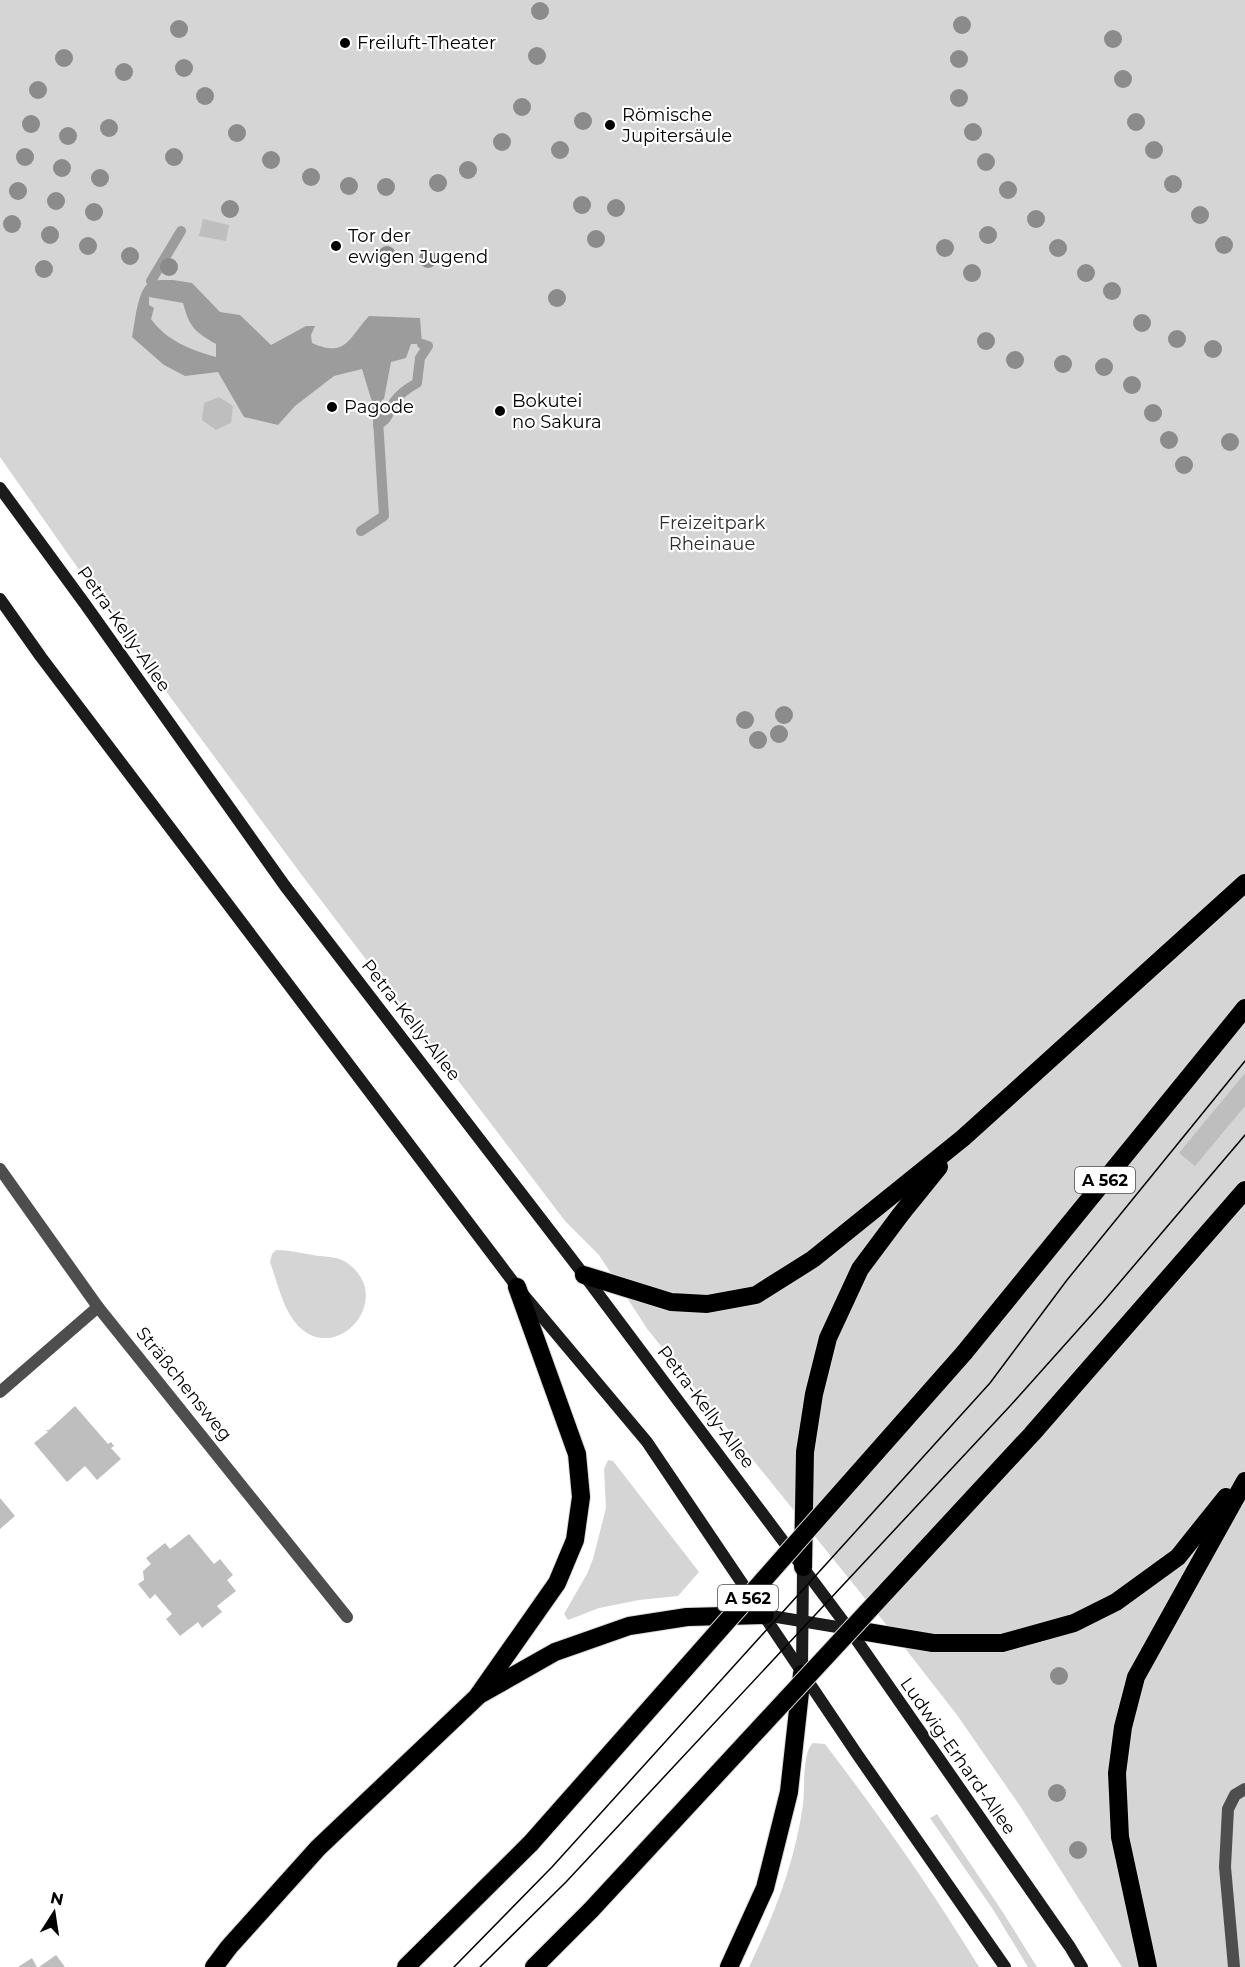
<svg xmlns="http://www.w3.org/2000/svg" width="1245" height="1967" font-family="Montserrat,sans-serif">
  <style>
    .green { fill: #d5d5d5 }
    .water { fill: #9c9c9c; fill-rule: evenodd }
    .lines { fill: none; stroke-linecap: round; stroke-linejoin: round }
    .stream { stroke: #9c9c9c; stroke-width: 10 }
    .building { fill: #bebebe }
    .highway-casing { stroke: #dbdbdb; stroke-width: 20 }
    .lane { stroke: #4e4e4e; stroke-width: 12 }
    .street { stroke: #4e4e4e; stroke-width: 12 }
    .secondary { stroke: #1b1b1b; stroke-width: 12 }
    .highway { stroke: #000; stroke-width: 18 }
    .tram { stroke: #000; stroke-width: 1.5 }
    .highway-bridge-casing { stroke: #dbdbdb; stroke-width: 20; stroke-linecap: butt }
    .highway-bridge { stroke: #000; stroke-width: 18 }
    .tree { fill: #8b8b8b }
    .poi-dot { fill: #000; stroke: #fff; stroke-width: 2 }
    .labels { text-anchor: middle; stroke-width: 4.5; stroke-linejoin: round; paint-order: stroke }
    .shield { fill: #fff; stroke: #4c4c4c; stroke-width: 1.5 }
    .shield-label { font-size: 16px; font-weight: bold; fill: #000 }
    .poi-label { font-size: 18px; fill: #000; stroke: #fff; text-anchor: start }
    .park-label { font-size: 18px; fill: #2c2c2c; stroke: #fff }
    .street-label { font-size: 18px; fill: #000; stroke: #fff }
  </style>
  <rect width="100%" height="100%" fill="#fff"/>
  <!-- green -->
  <g class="green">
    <polygon points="0,0 1245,0 1245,1967 1122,1967 1020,1806 957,1715 897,1638 648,1330 599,1255 565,1221 301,874 131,644 0,457"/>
    <path d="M276 1250C288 1250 301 1253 313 1255 322 1257 336 1256 344 1261 396 1293 344 1360 304 1331 284 1316 278 1284 270 1262L272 1254Z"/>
    <polygon points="608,1460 613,1461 699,1572 678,1596 639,1600 599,1608 568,1620 564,1614 587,1574 593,1559 606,1508 604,1469"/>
    <path d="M813 1743 825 1744C880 1816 932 1890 979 1967H749C775 1913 794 1865 803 1805 805 1790 802 1752 813 1743Z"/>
    <polygon points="937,1814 1004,1914 1037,1967 1028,1967 992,1908 930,1818"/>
  </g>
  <!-- water -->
  <path class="water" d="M173 280 192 283 220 312 240 315 271 345 306 326H315L311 335 312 343C346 358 348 339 369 316L420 318 422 344H411L406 358 391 362 384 399 377 403 372 402 362 369 334 376 295 406 278 425 244 417 218 372 185 376 164 365 132 337C135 324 137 290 149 283 155 279 166 280 173 280ZM149 297 183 303C190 328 194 331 216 344V357C191 350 167 341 151 319L154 308 149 305Z"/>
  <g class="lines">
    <!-- stream -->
    <g class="stream">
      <polyline points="151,281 181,231"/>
      <path d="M378 425C392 415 386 414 394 402 400 393 408 388 417 383L420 358 428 346 422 344"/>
      <polyline points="361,531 384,516 377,404"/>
    </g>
  </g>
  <!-- building -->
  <g class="building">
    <polygon points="203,219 229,225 226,241 199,236"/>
    <polygon points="219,397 233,406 231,423 216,430 202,420 204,403"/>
    <polygon points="1245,1073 1245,1106 1195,1166 1179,1153"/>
    <polygon points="75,1406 108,1444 111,1442 114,1446 111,1448 121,1459 97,1480 85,1466 67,1482 34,1443 48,1432 46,1430 49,1430"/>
    <polygon points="0,1498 15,1516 0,1529"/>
    <polygon points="189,1534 214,1564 220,1559 233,1575 227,1580 236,1591 217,1606 222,1612 202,1628 198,1622 180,1636 166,1619 172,1614 155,1594 150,1599 138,1584 144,1580 143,1571 151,1564 146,1558 165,1543 170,1549"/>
    <polygon points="56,1955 65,1967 39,1967"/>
    <polygon points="32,1958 37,1967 18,1967"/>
  </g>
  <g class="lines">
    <defs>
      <g id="highway">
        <polyline points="584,1275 671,1302 707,1304 756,1295 813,1259 963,1138 1245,883"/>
        <polyline points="964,1353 1245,1008"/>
        <polyline points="1032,1434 1245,1190"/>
        <polyline points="803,1567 805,1452 814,1394 828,1338 860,1269 901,1214 939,1167"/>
        <polyline points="849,1629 933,1643 1002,1643 1074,1623 1116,1602 1178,1557 1226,1497"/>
        <polyline points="481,1694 555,1652 629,1626 687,1617 765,1615"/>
        <polyline points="214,1967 229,1947 318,1848 477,1697 557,1583 575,1540 581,1497 577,1454 517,1287"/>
        <polyline points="406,1967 531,1843"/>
        <polyline points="534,1967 591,1910"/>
        <polyline points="729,1967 765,1888 789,1792 802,1674"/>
        <polyline points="1148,1967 1120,1837 1117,1773 1123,1727 1136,1677 1245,1481"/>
      </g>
    </defs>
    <!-- highway casing -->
    <use href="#highway" class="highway-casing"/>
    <!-- lane -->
    <polyline class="lane" points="1234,1967 1225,1867 1228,1809 1235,1795 1245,1789"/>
    <!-- street -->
    <g class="street">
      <polyline points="0,1169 98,1307 347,1617"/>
      <polyline points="0,1392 98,1307"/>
    </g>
    <!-- secondary -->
    <g class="secondary">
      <polyline points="0,488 85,604 285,886 584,1275 849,1629 1070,1947 1082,1967"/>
      <polyline points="0,599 41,657 517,1287 647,1442 857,1754 1005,1967"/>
      <polyline points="765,1615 849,1629"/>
      <polyline points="802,1670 803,1567"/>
    </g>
    <!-- highway -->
    <use href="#highway" class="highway"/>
    <!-- tram -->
    <g class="tram">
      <polyline points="454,1967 552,1867 990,1383 1067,1280 1245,1061"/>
      <polyline points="480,1967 566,1882 1010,1406 1103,1302 1245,1135"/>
    </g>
    <defs>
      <g id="highway-bridge">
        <polyline points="531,1843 964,1353"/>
        <polyline points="591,1910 1032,1434"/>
      </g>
    </defs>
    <!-- highway-bridge casing -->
    <use href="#highway-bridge" class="highway-bridge-casing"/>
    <!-- highway-bridge -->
    <use href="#highway-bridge" class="highway-bridge"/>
  </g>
  <!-- trees -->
  <g class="tree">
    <circle cx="540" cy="11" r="9"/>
    <circle cx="962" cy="25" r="9"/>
    <circle cx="179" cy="29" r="9"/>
    <circle cx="1113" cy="39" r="9"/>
    <circle cx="537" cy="56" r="9"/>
    <circle cx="64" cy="58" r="9"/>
    <circle cx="959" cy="59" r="9"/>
    <circle cx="184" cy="68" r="9"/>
    <circle cx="124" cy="72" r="9"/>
    <circle cx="1123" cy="79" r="9"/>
    <circle cx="38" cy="90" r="9"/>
    <circle cx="205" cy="96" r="9"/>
    <circle cx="959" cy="98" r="9"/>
    <circle cx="522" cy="107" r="9"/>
    <circle cx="583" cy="121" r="9"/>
    <circle cx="1136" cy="122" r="9"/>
    <circle cx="31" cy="124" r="9"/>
    <circle cx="109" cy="128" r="9"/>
    <circle cx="973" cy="132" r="9"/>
    <circle cx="237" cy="133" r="9"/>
    <circle cx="68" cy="136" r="9"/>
    <circle cx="502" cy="142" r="9"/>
    <circle cx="560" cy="150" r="9"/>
    <circle cx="1154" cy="150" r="9"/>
    <circle cx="25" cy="157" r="9"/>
    <circle cx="174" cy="157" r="9"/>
    <circle cx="271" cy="160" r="9"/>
    <circle cx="986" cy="162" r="9"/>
    <circle cx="62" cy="168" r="9"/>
    <circle cx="468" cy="170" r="9"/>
    <circle cx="311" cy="177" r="9"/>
    <circle cx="100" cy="178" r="9"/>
    <circle cx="438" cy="183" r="9"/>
    <circle cx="1173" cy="184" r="9"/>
    <circle cx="349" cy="186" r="9"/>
    <circle cx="386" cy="187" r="9"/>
    <circle cx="1008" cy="190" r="9"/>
    <circle cx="18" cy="191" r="9"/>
    <circle cx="56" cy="201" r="9"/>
    <circle cx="582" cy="205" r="9"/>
    <circle cx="616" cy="208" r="9"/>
    <circle cx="230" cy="209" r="9"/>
    <circle cx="94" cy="212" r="9"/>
    <circle cx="1200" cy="215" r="9"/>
    <circle cx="1036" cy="219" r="9"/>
    <circle cx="12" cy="224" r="9"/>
    <circle cx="50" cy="235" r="9"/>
    <circle cx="988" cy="235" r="9"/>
    <circle cx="596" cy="239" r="9"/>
    <circle cx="1224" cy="245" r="9"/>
    <circle cx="88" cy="246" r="9"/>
    <circle cx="945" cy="248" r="9"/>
    <circle cx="1058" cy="248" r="9"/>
    <circle cx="387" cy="255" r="9"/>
    <circle cx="130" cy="256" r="9"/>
    <circle cx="428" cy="259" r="9"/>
    <circle cx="169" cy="267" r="9"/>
    <circle cx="44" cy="269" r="9"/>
    <circle cx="972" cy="273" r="9"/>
    <circle cx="1086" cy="273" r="9"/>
    <circle cx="1112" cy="291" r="9"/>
    <circle cx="557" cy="298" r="9"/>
    <circle cx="1142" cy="323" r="9"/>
    <circle cx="1177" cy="339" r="9"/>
    <circle cx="986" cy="341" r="9"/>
    <circle cx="1213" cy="349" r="9"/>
    <circle cx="1015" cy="360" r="9"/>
    <circle cx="1063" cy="364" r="9"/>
    <circle cx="1104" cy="367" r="9"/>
    <circle cx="1132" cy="385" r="9"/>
    <circle cx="1153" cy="413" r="9"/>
    <circle cx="1169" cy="440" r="9"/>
    <circle cx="1230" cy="442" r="9"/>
    <circle cx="1184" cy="465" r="9"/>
    <circle cx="784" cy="715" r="9"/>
    <circle cx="745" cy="720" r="9"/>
    <circle cx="779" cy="734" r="9"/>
    <circle cx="758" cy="740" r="9"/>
    <circle cx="1059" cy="1676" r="9"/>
    <circle cx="1057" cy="1793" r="9"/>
    <circle cx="1078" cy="1850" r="9"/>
  </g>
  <!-- markers -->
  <g class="poi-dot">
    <circle cx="345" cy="43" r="6"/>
    <circle cx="610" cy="125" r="6"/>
    <circle cx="336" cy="246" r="6"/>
    <circle cx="332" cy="407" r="6"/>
    <circle cx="500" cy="411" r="6"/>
  </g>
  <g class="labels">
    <!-- shield labels -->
    <g class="shield">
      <rect x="1075" y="1167" width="60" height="26" rx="4.5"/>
      <rect x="718" y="1585" width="60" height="26" rx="4.5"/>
    </g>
    <g class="shield-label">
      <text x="1105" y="1186">A 562</text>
      <text x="748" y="1604">A 562</text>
    </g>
    <!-- poi labels -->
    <g class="poi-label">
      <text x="357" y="49">Freiluft-Theater</text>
      <text x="622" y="121">Römische<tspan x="622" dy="21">Jupitersäule</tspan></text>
      <text x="348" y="242">Tor der<tspan x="348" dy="21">ewigen Jugend</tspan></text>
      <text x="512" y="407">Bokutei<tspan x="512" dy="21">no Sakura</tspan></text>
      <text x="344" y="413">Pagode</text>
    </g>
    <!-- park labels -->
    <g class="park-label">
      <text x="712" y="529">Freizeitpark<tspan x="712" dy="21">Rheinaue</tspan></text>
    </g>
    <!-- street labels -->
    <g class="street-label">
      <text transform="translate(124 629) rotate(55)" y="6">Petra-Kelly-Allee</text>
      <text transform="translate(411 1020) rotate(52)" y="6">Petra-Kelly-Allee</text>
      <text transform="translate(184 1384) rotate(51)" y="6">Sträßchensweg</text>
      <text transform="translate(706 1407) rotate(53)" y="6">Petra-Kelly-Allee</text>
      <text transform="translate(958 1756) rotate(55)" y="6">Ludwig-Erhard-Allee</text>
    </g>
  </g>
  <!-- north arrow -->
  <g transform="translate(54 1913) rotate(12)" stroke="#ffffff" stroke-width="4.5" paint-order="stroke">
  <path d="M0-4.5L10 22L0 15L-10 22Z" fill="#000000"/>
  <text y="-9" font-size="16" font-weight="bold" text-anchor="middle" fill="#000000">N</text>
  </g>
</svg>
